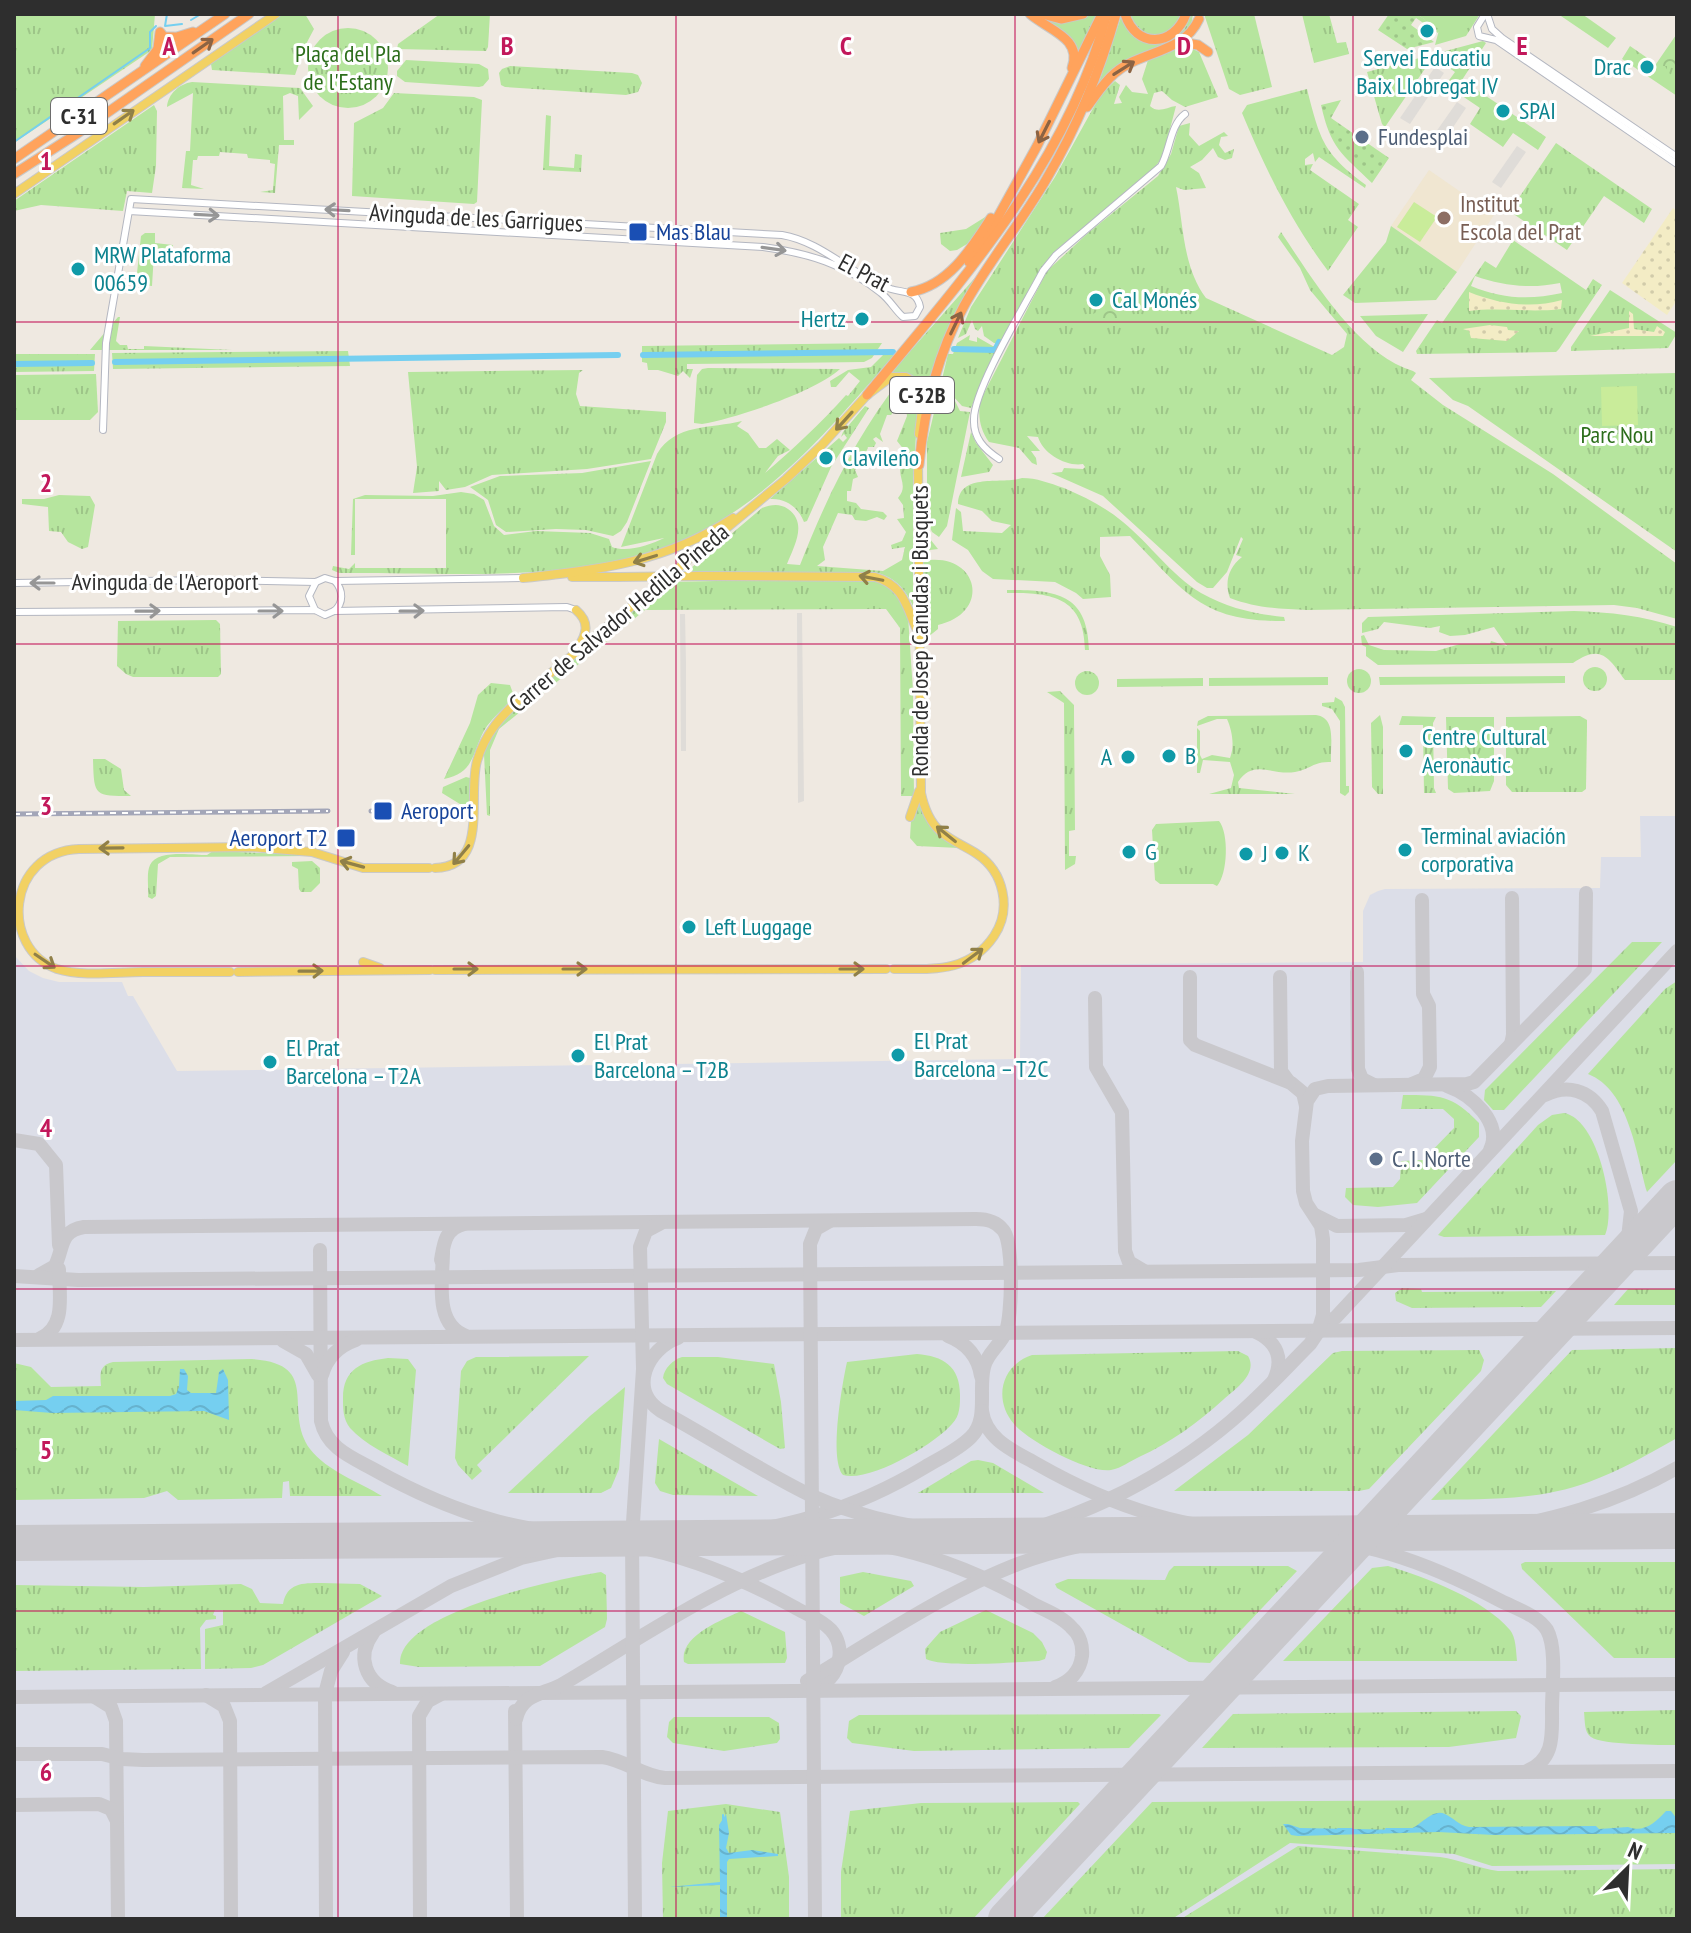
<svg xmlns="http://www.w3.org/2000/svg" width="1691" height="1933" font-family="'PT Sans Narrow',sans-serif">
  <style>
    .education { fill: #f0e6d1 }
    .airport { fill: #dcdee8 }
    .grass { fill: url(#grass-tufts); fill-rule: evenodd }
    .forest { fill: url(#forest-crowns) }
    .sand { fill: url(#sand-dots) }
    .garden { fill: url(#garden-dots) }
    .pitch { fill: #c9ec9a }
    .plaza { fill: #dfdcd8 }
    .water { fill: url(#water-waves) }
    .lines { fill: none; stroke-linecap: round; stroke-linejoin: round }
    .stream { stroke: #75cff0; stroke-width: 2 }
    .canal { stroke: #75cff0; stroke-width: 6 }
    .taxiway { stroke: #c9c8cc; stroke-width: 14 }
    .runway { stroke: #c9c8cc; stroke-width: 36 }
    .minor-casing { stroke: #b4b7c1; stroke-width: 8 }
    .major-casing { stroke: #c9c9c9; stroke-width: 10 }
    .highway-casing { stroke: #c9c9c9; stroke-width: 11 }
    .minor { stroke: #fff; stroke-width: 6 }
    .major { stroke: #f2d163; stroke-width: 8 }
    .highway { stroke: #ffa35c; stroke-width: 9 }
    .rail-casing { stroke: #a3a6b8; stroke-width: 5 }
    .rail { stroke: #fff; stroke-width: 2; stroke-dasharray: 6; stroke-linecap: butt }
    .major-bridge-casing { stroke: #c9c9c9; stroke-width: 10; stroke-linecap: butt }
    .major-bridge { stroke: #f2d163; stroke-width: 8 }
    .oneway { stroke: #8c6343 }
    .oneway2 { stroke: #908048 }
    .oneway3 { stroke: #969696 }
    .grid { fill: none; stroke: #c2185b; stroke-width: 2; stroke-opacity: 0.55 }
    .culture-dot { fill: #0f9aa8; stroke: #fff; stroke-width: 3 }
    .service-dot { fill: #5c6f8a; stroke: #fff; stroke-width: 3 }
    .education-dot { fill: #8d6e63; stroke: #fff; stroke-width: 3 }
    .transit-dot { fill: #1a4fb4; stroke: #fff; stroke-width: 3 }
    .labels { text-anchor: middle; stroke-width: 6; stroke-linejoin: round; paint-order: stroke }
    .shield { fill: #fff; stroke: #6d6d6d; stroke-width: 2 }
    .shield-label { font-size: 22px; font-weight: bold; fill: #2e2e2e }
    .park-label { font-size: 24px; fill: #2c6e1b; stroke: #fff }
    .culture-label { font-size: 24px; fill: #0d838f; stroke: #fff; text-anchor: start }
    .service-label { font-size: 24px; fill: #4e5e75; stroke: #fff; text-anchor: start }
    .education-label { font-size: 24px; fill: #785e54; stroke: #fff; text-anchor: start }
    .street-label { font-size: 24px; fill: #2e2e2e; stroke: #fff }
    .transit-label { font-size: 24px; fill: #164399; stroke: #fff; text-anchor: start }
    .grid-label { font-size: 26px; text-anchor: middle; font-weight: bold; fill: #c2185b; stroke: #fff; stroke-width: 6; stroke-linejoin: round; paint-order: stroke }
  </style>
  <defs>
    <pattern id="grass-tufts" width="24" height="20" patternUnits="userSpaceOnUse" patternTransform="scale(2)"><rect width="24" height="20" fill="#b6e59e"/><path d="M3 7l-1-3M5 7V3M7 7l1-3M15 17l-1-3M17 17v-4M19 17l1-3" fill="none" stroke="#9dc588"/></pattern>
    <pattern id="forest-crowns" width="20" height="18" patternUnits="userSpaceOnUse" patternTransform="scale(2)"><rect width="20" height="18" fill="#b6e59e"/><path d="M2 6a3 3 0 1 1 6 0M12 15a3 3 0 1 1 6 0" fill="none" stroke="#9dc588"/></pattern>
    <pattern id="sand-dots" width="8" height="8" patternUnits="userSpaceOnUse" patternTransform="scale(2)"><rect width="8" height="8" fill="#f3ecc5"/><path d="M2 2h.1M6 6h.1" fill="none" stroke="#d1cbaa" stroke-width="1.8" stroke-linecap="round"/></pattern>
    <pattern id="garden-dots" width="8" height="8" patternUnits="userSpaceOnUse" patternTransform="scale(2)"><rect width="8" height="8" fill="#b6e59e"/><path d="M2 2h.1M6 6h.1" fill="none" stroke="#9dc588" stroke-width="1.8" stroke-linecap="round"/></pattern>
    <pattern id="water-waves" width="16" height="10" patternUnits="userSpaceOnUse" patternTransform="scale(2)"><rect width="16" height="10" fill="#75cff0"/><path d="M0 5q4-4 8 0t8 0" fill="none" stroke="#66b2ce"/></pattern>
  </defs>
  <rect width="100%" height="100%" fill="#efe9e1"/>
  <!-- education -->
  <polygon class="education" points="1429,170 1494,215 1457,272 1391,226"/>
  <!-- airport -->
  <polygon class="airport" points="1640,816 1677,816 1677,1919 14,1919 14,955 29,971 43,978 59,982 122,982 128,996 133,996 177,1071 1020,1059 1021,965 1363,962 1363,911 1370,895 1378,891 1385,889 1600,888 1601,857 1641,857"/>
  <!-- grass -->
  <g class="grass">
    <polygon points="14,14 155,14 152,50 14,143"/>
    <polygon points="280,14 305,14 314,29 305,46 295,75 212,70 211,64 214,60"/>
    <polygon points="440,14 490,14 488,47 486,51 397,49 398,44"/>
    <polygon points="1037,14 1047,19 1098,14 1078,53 1076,47"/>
    <path d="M1128 14H1182C1177 30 1166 33 1152 37L1134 27Z"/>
    <path d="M1190 14H1193L1191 26 1182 37 1098 85 1121 17C1133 52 1183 53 1190 14Z"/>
    <polygon points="1204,14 1254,14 1272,87 1240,95 1229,89"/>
    <polygon points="1302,14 1329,14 1337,43 1346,42 1349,54 1314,63"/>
    <polygon points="1417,14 1480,14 1466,36 1435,45 1439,30"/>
    <polygon points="1558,14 1582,14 1616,38 1608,48"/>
    <circle cx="348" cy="68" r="40"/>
    <polygon points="1676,35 1677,36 1677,96 1622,59 1630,46 1656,64"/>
    <polygon points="1483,41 1486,43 1462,80 1501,106 1498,111 1504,115 1508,111 1546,137 1538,150 1513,133 1503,147 1470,124 1480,108 1449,87 1447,83 1455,72 1433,57 1385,127 1382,124 1367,72"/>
    <path d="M1187 46 1199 52 1218 97 1185 107 1172 100 1162 91 1154 93 1150 106C1158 114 1167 107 1176 106L1163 156 1153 170 1054 252 1040 271 1001 344 994 343 984 336 982 326 978 331 975 329 972 320 966 334 958 338 971 307 1055 177 1101 94 1115 81 1120 85 1114 104 1122 103 1119 97 1126 85 1132 92 1148 94 1142 79 1149 57Z"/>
    <polygon points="406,60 479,64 488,69 489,79 483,86 479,87 405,82 397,76 397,71"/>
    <polygon points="510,66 632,73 638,75 642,83 638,92 626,95 505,87 501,85 499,73 502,69"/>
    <path d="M192 82 300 88 313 106 299 120 298 96 290 93 283 96 284 140H294V145H279L275 193 260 192 273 190 275 164 270 163V160L248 158 247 154 220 152 219 156H198L197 160H193L191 185 204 189 182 188 186 151H190L193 93 167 107C168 94 179 84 192 82Z"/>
    <path d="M1307 89C1320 140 1323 153 1366 185L1365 188 1319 157 1315 162 1313 153 1305 159V165L1313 164 1310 170 1359 204 1348 220 1358 227 1328 271C1291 222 1266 170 1242 113L1247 105Z"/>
    <polygon points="394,93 474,97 482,100 477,202 474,204 352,196 354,123 383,108"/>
    <polygon points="154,105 157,111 156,166 152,193 127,191 123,211 41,205 14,211 14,201"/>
    <polygon points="546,115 551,116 549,166 574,168 575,154 582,155 581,172 543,170"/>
    <path d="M1190 123 1189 135 1199 146 1224 132 1228 136 1221 137 1219 145 1225 153 1234 149 1232 158 1225 160 1218 157 1213 148 1202 160 1190 167 1199 173 1206 188 1184 190 1176 187C1184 225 1182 266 1206 298L1332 355 1344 347 1347 334 1310 290 1300 268 1278 237 1281 232C1312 278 1357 354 1413 371L1416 373 1411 380 1443 405 1553 474 1677 564V619L1637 608 1614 605 1307 610C1280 609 1256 608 1230 598 1224 582 1229 567 1242 557L1236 555 1243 539 1241 537 1227 572 1213 588H1207L1197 582 1103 496 1051 473 1062 472 1064 468 1083 469 1085 467 1083 464C1067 467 1043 454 1038 437L1027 436 1040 451H1031L1036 458 1037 465 1032 463 1019 448 989 442C980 430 977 414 981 399L1047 271 1088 233 1158 176 1171 154 1179 126Z"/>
    <polygon points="1556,143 1652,209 1644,223 1604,196 1567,250 1512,213 1512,208"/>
    <polygon points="990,214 967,244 957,250 950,251 941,244 940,233 966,229"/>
    <polygon points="1391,226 1457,272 1436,300 1355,303 1343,295 1386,242"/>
    <polygon points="155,233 155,243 173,245 173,254 154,253 152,286 142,285 142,282 132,280 133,273 137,273 141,236 145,233"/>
    <path d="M1513 240 1586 290 1593 279 1602 285 1559 349 1556 352 1417 354 1416 351 1437 320 1442 323 1485 261 1496 268ZM1475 276C1503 286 1531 289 1560 283L1562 293C1530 300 1502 299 1471 286Z"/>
    <polygon points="980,272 954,319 928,382 922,384 909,375 891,373"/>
    <polygon points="1610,290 1677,333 1668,348 1571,351 1571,347"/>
    <polygon points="1428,314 1403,352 1376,336 1360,316"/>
    <polygon points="118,317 120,317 116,341 120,345 127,345 128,349 144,349 144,346 232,350 90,350"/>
    <polygon points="970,335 969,340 977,342 977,337 998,349 971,408 962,406 952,395 960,411 970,412 947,526 939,537 932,532 927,521 927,442 948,354 953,354 957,343"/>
    <polygon points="882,343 872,358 864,362 687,364 687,369 693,369 690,378 683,371 678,376 658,370 648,370 647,363 642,362 642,346"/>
    <polygon points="348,351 350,366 113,369 112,353"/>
    <polygon points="95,354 94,371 14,372 14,354"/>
    <path d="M883 355H894C834 424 772 499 687 539 590 585 446 572 339 573L332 570 333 566 349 569 355 563V568H446V499H355V555H351L353 499 365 495 433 496 461 492 474 494 484 500 494 526 504 535 536 531 590 533 609 539 612 547C627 553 650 545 664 538L621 547 657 454C675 423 711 429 742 421L737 426 748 433 759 448H766L777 439 790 450 778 456 765 473C793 449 821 423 846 395L848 396 860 381 849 372 836 387H831L830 381 848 370 871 367Z"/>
    <path d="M702 369 708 368 840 369C815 392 736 418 702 424L694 423V420L697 375Z"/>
    <polygon points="583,370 579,373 576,394 580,406 666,412 666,422 651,459 587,469 492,475 465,487 446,490 439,481 439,491 413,493 417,467 408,372"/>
    <polygon points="1677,373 1677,552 1468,406 1453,400 1429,378"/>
    <polygon points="96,374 98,412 90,420 14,420 14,375"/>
    <path d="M900 380 913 385 919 395 913 476V606C905 588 894 576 873 572L684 574 762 508C771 505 779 503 788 509 808 523 794 546 787 564L800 565C826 499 856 436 900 380ZM901 403H905L907 416 897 441 905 451C904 456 902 460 901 465 897 478 909 485 898 498L903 505 904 518 897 519 906 532 902 541 891 545 892 549 905 547 902 560 883 571 817 566 825 560 823 547 838 513 852 515 855 520 866 521 877 517 884 520 887 516 883 512 861 509 856 503 847 501V491H851L853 479 858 477 855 470 863 461 868 447H874L876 443 873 439 876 437 883 442 880 434 887 415H891Z"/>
    <path d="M865 406 869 408 831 467 807 521 804 522C798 507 786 498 770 499L839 438 843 442 847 438 844 434 841 437 843 432Z"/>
    <polygon points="971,432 976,443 993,465 989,472 961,477"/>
    <polygon points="651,461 627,522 621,531 613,536 586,530 556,529 506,532 496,525 488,500 470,487 500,476 582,473"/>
    <path d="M1022 478C1037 478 1049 483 1064 488 1085 497 1105 507 1123 522 1150 544 1171 575 1201 593 1228 608 1254 614 1284 617L1285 621C1201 622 1185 592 1130 536L1100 537V556L1110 575 1111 597 1083 599 1076 593 1055 582 993 579 982 571 968 550 952 540 956 508 961 512 963 531 1002 533 1011 525 992 521 982 511 958 504C959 472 1001 485 1022 478Z"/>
    <polygon points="59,495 90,496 95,505 88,547 82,549 68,542 61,532 49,531 48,507 22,504 22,499 44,499"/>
    <path d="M922 529 938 549 930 550V560C979 556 991 613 938 625V629L923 641Z"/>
    <polygon points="764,580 870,580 887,584 895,589 908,616 913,691 914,796 901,796 900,628 886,609 645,610 499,729 490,750 490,816 487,815 484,754 491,735 513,710 667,582"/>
    <path d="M1007 590C1055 590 1088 593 1089 650H1085C1084 596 1051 593 1007 593Z"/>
    <path d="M1574 611C1610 612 1643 616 1677 627V680H1625C1609 658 1601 643 1573 663L1378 665 1366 656V647L1362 645 1361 636 1364 635 1369 645 1384 650 1436 651 1460 644H1490L1491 641 1507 646 1494 627 1465 635 1450 636 1439 632 1440 626 1430 628 1384 622 1378 629 1362 633V623L1368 617Z"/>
    <polygon points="216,620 220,624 221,674 218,677 133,677 126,674 117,666 118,621"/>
    <circle cx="1595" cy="679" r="12"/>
    <circle cx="1359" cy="681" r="12"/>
    <circle cx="1087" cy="683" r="12"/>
    <polygon points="1565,676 1565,683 1380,685 1379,677"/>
    <polygon points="1328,677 1328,685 1209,686 1209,678"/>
    <polygon points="1203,678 1203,686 1117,687 1117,679"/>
    <path d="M491 683 510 685 514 696C506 707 495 715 487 726 472 748 477 773 444 779L470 723 478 695Z"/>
    <polygon points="1060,691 1074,705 1074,713 1075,830 1069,831 1069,856 1076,856 1075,864 1065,870 1064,703 1047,692"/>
    <polygon points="1335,697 1342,701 1345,707 1346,786 1349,786 1349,792 1345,796 1340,793 1340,721 1332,709 1322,706 1322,703 1334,702"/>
    <path d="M1316 715C1337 718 1330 744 1331 762 1314 761 1309 770 1295 772 1272 776 1254 758 1238 782L1239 788 1295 794H1209L1231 788 1234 775 1230 762 1203 760 1200 773H1197V728L1200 731V755L1202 759 1212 755 1230 758C1235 746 1232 730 1227 719H1217L1197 726 1198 721 1208 716Z"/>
    <polygon points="1380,715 1383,727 1383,794 1378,794 1372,787 1371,723"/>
    <polygon points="1402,716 1436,717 1433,723 1434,788 1436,793 1424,793 1423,725 1399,725"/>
    <polygon points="1580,716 1587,720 1587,727 1586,789 1582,792 1512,792 1506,785 1506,717"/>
    <polygon points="1446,717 1494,717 1494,781 1490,791 1454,793 1448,789"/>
    <path d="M93 759H105L121 769 124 790 131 796C94 796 94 796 93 759Z"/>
    <polygon points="466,777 470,778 470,807 468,809 442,793 443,787"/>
    <polygon points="920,804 931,826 959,848 917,846 910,838 911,821"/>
    <path d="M1219 821C1229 833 1228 874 1217 886L1213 884H1160L1155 880 1152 830 1156 824Z"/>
    <path d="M213 851 309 855V856L170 857 158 864 156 896 152 899 148 897C149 890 146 873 150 865 157 849 193 855 207 855Z"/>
    <polygon points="312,861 320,868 320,883 311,892 301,892 299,889 298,869 292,866 292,862"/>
    <polygon points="1632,942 1662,942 1504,1110 1493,1110 1484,1100 1485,1090"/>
    <path d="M1677 981V1160L1647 1192C1636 1153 1629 1090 1588 1074L1665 989Z"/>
    <path d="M1403 1095C1440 1095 1452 1095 1479 1123V1137L1417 1203 1378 1207 1353 1205 1345 1197 1346 1188 1393 1187 1400 1179 1401 1161 1423 1160 1454 1128V1119L1443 1109H1401Z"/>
    <path d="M1564 1113C1598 1119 1617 1207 1605 1235L1444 1237 1438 1235 1538 1125 1552 1115Z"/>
    <polygon points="1402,1288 1421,1289 1422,1292 1556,1291 1541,1307 1412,1308 1396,1301 1395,1293"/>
    <polygon points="1628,1289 1677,1289 1677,1305 1614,1305"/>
    <path d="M1677 1348V1438C1649 1454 1619 1471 1589 1482 1538 1501 1484 1499 1431 1500L1572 1350Z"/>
    <polygon points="1479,1350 1484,1360 1481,1371 1369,1489 1359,1491 1174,1491 1248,1435 1333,1353 1342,1351"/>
    <path d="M1238 1351 1248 1356C1258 1373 1237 1388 1224 1399 1199 1422 1170 1443 1139 1457 1130 1461 1122 1468 1111 1470 1090 1474 1028 1441 1014 1424 993 1400 1001 1365 1032 1355Z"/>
    <path d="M917 1354C943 1356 960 1366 960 1395 960 1405 960 1416 952 1424 935 1444 869 1483 843 1475 829 1458 842 1385 847 1362Z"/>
    <polygon points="589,1356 477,1465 482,1471 472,1480 458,1465 455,1458 461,1371 467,1361 476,1357"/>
    <path d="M682 1357H718L774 1364 781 1402 785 1448 780 1449 667 1384 663 1378C664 1368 673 1360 682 1357Z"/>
    <path d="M388 1358 408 1359 416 1370 408 1466C390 1456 364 1444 350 1428 343 1419 343 1409 343 1398 343 1369 362 1361 388 1358Z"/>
    <path d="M252 1359C323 1364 282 1410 310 1449 327 1471 359 1482 382 1496H290L289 1481 283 1482 282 1498 178 1500 167 1491 144 1498 14 1500V1363L31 1367 51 1387 101 1386C100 1374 99 1365 113 1362Z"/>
    <polygon points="625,1387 619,1469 611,1488 601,1493 508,1493 590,1416"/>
    <polygon points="659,1439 758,1496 673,1495 660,1491 655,1483"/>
    <polygon points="978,1460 993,1463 1044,1493 918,1493 971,1461"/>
    <polygon points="1525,1562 1677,1562 1677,1658 1614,1658 1522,1569 1521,1564"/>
    <polygon points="1174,1566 1288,1566 1297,1571 1210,1663 1189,1662 1057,1588 1055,1584 1068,1579 1165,1580 1169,1571"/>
    <path d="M1388 1566C1426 1577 1485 1600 1510 1630 1516 1637 1516 1651 1517 1661H1283L1372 1568Z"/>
    <path d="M601 1572 606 1575 607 1619 605 1627 540 1666 419 1667 400 1664C397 1612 562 1578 601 1572Z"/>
    <polygon points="863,1572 911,1581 914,1586 864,1616 840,1603 840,1577"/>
    <path d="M321 1583 360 1584 382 1596 263 1665 251 1668 205 1669V1629L223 1625V1610H215L213 1615 216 1616V1619L206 1620 200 1628 201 1669 14 1671V1585L144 1587 241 1584 252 1589 260 1603 283 1604C287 1583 302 1583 321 1583Z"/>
    <path d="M986 1610 1033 1633 1042 1642 1047 1652 1045 1659 1039 1661C1016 1662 943 1668 926 1659L925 1649 940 1632Z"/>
    <path d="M741 1611 785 1632 787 1658 785 1663 688 1664 684 1662C679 1636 722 1620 741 1611Z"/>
    <path d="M1677 1710V1745C1661 1745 1602 1745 1591 1737 1584 1733 1585 1720 1584 1712Z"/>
    <polygon points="1516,1711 1521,1716 1516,1738 1449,1747 1202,1748 1233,1714"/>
    <polygon points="1159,1714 1161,1715 1129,1748 914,1751 852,1743 847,1738 849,1721 859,1715"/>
    <polygon points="674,1717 769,1717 779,1723 780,1739 777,1743 724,1751 673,1743 667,1737 669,1722"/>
    <polygon points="1677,1799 1677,1864 1492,1866 1454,1854 1290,1843 1172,1919 1042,1919 1152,1802"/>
    <polygon points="1078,1802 1080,1804 973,1919 841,1919 841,1872 850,1811 921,1803"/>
    <polygon points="726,1804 780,1812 789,1877 789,1919 663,1919 662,1863 668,1811"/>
    <path d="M1298 1846 1440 1857C1460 1860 1478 1868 1498 1871L1677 1869V1919H1181Z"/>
  </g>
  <!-- forest -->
  <g class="forest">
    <polygon points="1677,39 1677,59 1673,68 1669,63 1665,66 1677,86 1672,89 1652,74"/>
    <polygon points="1109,293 1114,311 1136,316 1119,319 1113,323 1103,318 1098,323 1092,321 1091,315 1103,309 1105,297"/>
  </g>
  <!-- sand -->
  <g class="sand">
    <polygon points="1673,208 1677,211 1677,300 1667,315 1622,283"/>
    <path d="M1469 292C1499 304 1531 309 1562 300L1561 309C1529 313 1500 307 1469 311Z"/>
    <polygon points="1629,311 1633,314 1634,329 1654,332 1657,326 1665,332 1663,336 1590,336 1629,328"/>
    <polygon points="1490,325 1507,327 1508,330 1519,331 1507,341 1471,338 1469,331 1463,329"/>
  </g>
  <!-- garden -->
  <g class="garden">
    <polygon points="1389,14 1417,14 1440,30 1438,33 1416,18 1411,25 1434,42 1407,49 1378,30"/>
    <path d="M1341 100 1331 118 1389 158 1372 183C1341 153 1331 149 1321 105Z"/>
  </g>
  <!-- pitch -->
  <g class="pitch">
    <polygon points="1414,202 1437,217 1420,242 1397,227"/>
    <polygon points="1637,386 1638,425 1602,426 1601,387"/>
  </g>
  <!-- plaza -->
  <g class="plaza">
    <polygon points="1435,67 1444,73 1410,124 1400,118"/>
    <polygon points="1457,102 1466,108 1441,145 1431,139"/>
    <polygon points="1517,146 1526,152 1501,188 1492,182"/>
    <polygon points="797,613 802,613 804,801 798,803"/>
    <polygon points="680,614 685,614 686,663 686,751 681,751"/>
  </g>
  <!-- water -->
  <g class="water">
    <polygon points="180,1369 184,1369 188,1376 187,1390 191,1393 216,1393 219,1372 223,1369 228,1380 229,1420 204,1411 52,1413 14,1410 14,1401 46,1400 53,1396 170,1396 176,1394 179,1387"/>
    <path d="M1666 1811H1671L1677 1819V1833L1494 1835 1438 1832 1298 1836 1291 1835 1283 1824H1288L1300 1828 1408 1830C1420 1827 1432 1808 1445 1814 1454 1818 1458 1825 1469 1827L1596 1826 1599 1829 1628 1827C1644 1833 1655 1823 1666 1811Z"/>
    <polygon points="726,1814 729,1833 726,1848 729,1853 752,1850 778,1854 778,1856 729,1859 727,1862 727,1919 720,1919 720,1885 669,1887 720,1882 719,1825"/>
  </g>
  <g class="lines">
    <!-- stream -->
    <g class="stream">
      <polyline points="167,14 165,26 182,24"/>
      <polyline points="191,20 201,14"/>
      <polyline points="14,142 150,48 150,32 156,26"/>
      <polyline points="723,1815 723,1822"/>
      <polyline points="1338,1829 1352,1829"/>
      <polyline points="1386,1829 1412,1829"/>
    </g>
    <!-- canal -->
    <g class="canal">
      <polyline points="954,349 995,350 999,342"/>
      <polyline points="643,355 893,352"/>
      <polyline points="115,362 618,355"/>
      <polyline points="14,364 92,363"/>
    </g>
    <!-- taxiway -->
    <g class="taxiway">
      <polyline points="1357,972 1358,1069 1362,1079 1374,1085"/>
      <polyline points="1190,977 1190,1040 1195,1045 1291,1083 1303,1093 1306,1106"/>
      <polyline points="1280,977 1281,1071 1289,1082"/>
      <polyline points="1095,998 1096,1067 1122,1112 1125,1251 1129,1262 1144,1271"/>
      <polyline points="1511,1044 1513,1035 1512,898"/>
      <polyline points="1412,1084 1424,1079 1430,1067 1429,1006 1423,994 1422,900"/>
      <path d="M1447 1086C1472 1095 1503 1123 1490 1150"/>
      <path d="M1545 1095C1567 1084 1589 1090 1602 1111L1631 1211 1628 1238 1616 1264"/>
      <polyline points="14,1140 39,1144 56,1165 59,1245"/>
      <polyline points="1315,1215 1337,1226 1406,1225 1426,1219"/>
      <path d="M320 1250 321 1421C327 1448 351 1457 373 1469 462 1519 531 1536 632 1538"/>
      <path d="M443 1251C443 1279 433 1324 466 1336"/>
      <path d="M441 1260C444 1243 445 1229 464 1224"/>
      <path d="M39 1275 55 1266C64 1248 59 1231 84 1227L976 1219C987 1219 996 1221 1003 1230 1014 1242 1012 1315 1006 1331 1001 1345 987 1353 984 1367 978 1390 989 1419 971 1437 958 1450 940 1458 925 1467 852 1511 784 1529 700 1538"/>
      <polyline points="14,1276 78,1280 1359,1270 1398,1265 1677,1263"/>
      <polyline points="1319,1329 1336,1317 1677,951"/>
      <path d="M1256 1332C1277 1342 1284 1359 1274 1380"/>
      <path d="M948 1336C966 1343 978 1356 981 1376"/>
      <path d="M678 1338C647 1349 628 1390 661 1411 711 1438 759 1470 810 1495 867 1521 927 1530 988 1536"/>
      <path d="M39 1339C67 1328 59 1294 59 1269"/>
      <polyline points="14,1340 1677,1328"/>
      <polyline points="283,1341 306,1354 318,1375"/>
      <path d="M322 1375C327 1357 339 1346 356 1340"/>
      <path d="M982 1411C986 1440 1014 1451 1037 1464 1116 1509 1188 1531 1278 1533"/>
      <path d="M1479 1532C1550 1521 1614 1504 1677 1468"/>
      <path d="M1269 1534C1360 1539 1421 1559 1501 1601 1517 1609 1537 1615 1547 1630 1557 1648 1552 1688 1552 1709 1552 1735 1555 1759 1527 1771"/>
      <path d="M1006 1536C1087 1516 1166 1476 1230 1422 1259 1398 1284 1370 1310 1344L1318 1332 1323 1315V1239L1321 1226 1306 1203 1303 1191 1302 1141 1307 1101 1315 1089 1328 1086 1467 1084 1474 1082 1585 969 1586 893"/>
      <polyline points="791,1537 850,1540"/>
      <polyline points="626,1539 689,1538"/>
      <path d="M629 1545C689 1556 742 1578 794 1607 806 1614 822 1620 831 1630 838 1638 841 1649 839 1659 837 1674 826 1685 812 1689"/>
      <path d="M879 1545C935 1555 986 1576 1035 1605 1047 1611 1063 1617 1072 1628 1080 1635 1083 1646 1082 1656 1080 1672 1069 1682 1055 1687"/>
      <path d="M373 1633C356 1656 365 1683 392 1692"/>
      <path d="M807 1681C876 1639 956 1585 1032 1559 1079 1543 1127 1536 1176 1534"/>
      <polyline points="266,1693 451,1586 521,1558 589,1543"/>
      <polyline points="206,1695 224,1706 230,1721 231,1919"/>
      <polyline points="14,1697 1677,1684"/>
      <polyline points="95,1697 111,1707 116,1721 118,1919"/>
      <polyline points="515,1711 517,1919"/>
      <path d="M516 1719C522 1694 541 1695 561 1685 641 1638 721 1581 811 1554 854 1541 899 1538 944 1536"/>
      <path d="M14 1754H102L122 1759 143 1760 602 1757C625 1760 642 1776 665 1778L1677 1771"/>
      <polyline points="14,1805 99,1804 111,1809 116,1819"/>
      <polyline points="326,1919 325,1694 331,1671 343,1652"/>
      <polyline points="420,1919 419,1716 428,1701 441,1694"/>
      <polyline points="635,1919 632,1538 643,1369 640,1247 646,1231 661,1223"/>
      <polyline points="815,1919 810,1244 816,1229 830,1221"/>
    </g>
    <!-- runway -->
    <g class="runway">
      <polyline points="14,1543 1677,1531"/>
      <polyline points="1006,1919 1677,1198"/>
    </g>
    <defs>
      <g id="minor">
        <polyline points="1485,14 1477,27 1479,36 1496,40 1677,164"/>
        <polyline points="1487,14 1492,29 1502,38 1677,157"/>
        <path d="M103 430 106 343 131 199 782 235C823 242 852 276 891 289 904 293 917 290 920 307L915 316 903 317C895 310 890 300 881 293 846 264 807 253 763 247L129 211"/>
        <path d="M999 459C984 449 973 438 974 419 974 388 1027 302 1043 271L1056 255 1161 166C1170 151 1170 125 1185 114"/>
        <polyline points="14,583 207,580 316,582 325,578 335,581 523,578"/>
        <polyline points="315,610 309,596 316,582"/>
        <path d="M334 611C344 603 343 590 335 581"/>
        <polyline points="14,612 315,610 325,615 334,611 567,607 576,610"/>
      </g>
      <g id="major">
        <polyline points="14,194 276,14"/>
        <path d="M699 576 875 577C903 585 906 605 916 628"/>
        <polyline points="572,577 619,577"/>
        <path d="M523 578C600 570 666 562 733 518"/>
        <path d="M576 610C590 622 587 634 578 647"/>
        <polyline points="910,817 919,791"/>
        <path d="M435 868C490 867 467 796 477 761 485 733 502 715 523 696L786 479 821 446 867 395 891 377H906C929 389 921 412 919 434"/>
        <polyline points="363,962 380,968"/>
        <path d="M894 969C933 969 969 973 994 936 1012 909 1004 872 977 854 965 846 951 841 940 831 929 821 924 807 921 793L918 459"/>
        <polyline points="435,970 886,969"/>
        <path d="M230 972C201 972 172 972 143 972 116 972 83 977 57 969 0 949 6 852 79 849L251 847 312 852 363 868H429"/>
        <polyline points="238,972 430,970"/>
      </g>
      <g id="highway">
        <path d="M1030 14C1048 30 1083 38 1072 68"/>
        <polyline points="1042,14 1061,19 1083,14"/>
        <path d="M1125 14C1136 49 1174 47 1186 14"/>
        <polyline points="1181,42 1198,45 1208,52"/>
        <polyline points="158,48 160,32 164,37 174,37"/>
        <polyline points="145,66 164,41 193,32"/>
        <path d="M1087 107C1096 95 1104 82 1115 73 1142 50 1183 54 1199 19"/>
        <polyline points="14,159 225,14"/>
        <polyline points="14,174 78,133 249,14"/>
        <polyline points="969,262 994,224 1037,146 1102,14"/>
        <path d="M911 292C949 285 971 249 991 218"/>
        <path d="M867 395C964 278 1067 164 1107 14"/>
        <path d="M919 465C924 410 937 355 964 306 988 262 1022 222 1047 178 1077 127 1100 71 1116 14"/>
      </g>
    </defs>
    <!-- minor casing -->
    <use href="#minor" class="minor-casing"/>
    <!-- major casing -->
    <use href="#major" class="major-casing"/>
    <!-- highway casing -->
    <use href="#highway" class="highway-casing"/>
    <!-- minor -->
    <use href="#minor" class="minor"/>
    <!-- major -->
    <use href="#major" class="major"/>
    <!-- highway -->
    <use href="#highway" class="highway"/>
    <defs>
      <g id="rail">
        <polyline points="371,811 376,811"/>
        <polyline points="14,814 328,811"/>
      </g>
    </defs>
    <!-- rail casing -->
    <use href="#rail" class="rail-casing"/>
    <!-- rail -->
    <use href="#rail" class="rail"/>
    <defs>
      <polyline id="major-bridge" points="619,577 699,576"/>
    </defs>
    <!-- major-bridge casing -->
    <use href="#major-bridge" class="major-bridge-casing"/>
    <!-- major-bridge -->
    <use href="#major-bridge" class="major-bridge"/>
  </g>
  <!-- one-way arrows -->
  <defs><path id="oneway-shaft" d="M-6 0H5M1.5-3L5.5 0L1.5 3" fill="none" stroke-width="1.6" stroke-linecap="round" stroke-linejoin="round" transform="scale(2)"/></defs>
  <g class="oneway">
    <use href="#oneway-shaft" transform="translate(203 46) rotate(-35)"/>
    <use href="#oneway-shaft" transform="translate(1124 68) rotate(-32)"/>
    <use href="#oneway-shaft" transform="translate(1044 132) rotate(117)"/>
    <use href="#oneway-shaft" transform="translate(956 323) rotate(-64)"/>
  </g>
  <g class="oneway2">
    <use href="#oneway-shaft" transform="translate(124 117) rotate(-35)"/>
    <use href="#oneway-shaft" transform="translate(844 421) rotate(132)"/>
    <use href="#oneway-shaft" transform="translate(645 559) rotate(163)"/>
    <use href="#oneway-shaft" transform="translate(871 578) rotate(-169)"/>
    <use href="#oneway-shaft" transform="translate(946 834) rotate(-141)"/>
    <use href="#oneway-shaft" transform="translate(111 848) rotate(179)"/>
    <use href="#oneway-shaft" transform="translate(461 855) rotate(130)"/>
    <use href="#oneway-shaft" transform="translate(352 864) rotate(-165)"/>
    <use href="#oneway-shaft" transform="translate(973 956) rotate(-37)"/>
    <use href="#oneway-shaft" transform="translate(45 961) rotate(34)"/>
    <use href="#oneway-shaft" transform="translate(466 969)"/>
    <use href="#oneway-shaft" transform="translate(575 969)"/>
    <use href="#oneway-shaft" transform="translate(852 969)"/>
    <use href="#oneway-shaft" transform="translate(311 971) rotate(-1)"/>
  </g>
  <g class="oneway3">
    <use href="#oneway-shaft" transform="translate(337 210) rotate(-177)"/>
    <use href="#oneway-shaft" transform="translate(207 215) rotate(3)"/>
    <use href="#oneway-shaft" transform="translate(774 249) rotate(8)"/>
    <use href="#oneway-shaft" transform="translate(42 583) rotate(180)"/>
    <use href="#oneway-shaft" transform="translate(148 611) rotate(-1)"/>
    <use href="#oneway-shaft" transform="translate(271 611)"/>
    <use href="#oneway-shaft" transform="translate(412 611) rotate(-1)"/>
  </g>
  <!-- grid -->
  <path class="grid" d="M338 14V1919M676 14V1919M1015 14V1919M1353 14V1919M14 322H1677M14 644H1677M14 966H1677M14 1289H1677M14 1611H1677"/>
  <!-- markers -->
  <g class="culture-dot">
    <circle cx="1427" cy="31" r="8"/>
    <circle cx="1647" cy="67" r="8"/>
    <circle cx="1503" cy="111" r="8"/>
    <circle cx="78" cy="269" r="8"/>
    <circle cx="1096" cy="300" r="8"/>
    <circle cx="862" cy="319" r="8"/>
    <circle cx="826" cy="458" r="8"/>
    <circle cx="1406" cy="751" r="8"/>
    <circle cx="1169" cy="756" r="8"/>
    <circle cx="1128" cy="757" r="8"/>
    <circle cx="1405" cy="850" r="8"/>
    <circle cx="1129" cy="852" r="8"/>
    <circle cx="1282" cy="853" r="8"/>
    <circle cx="1246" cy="854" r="8"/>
    <circle cx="689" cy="927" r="8"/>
    <circle cx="898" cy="1055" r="8"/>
    <circle cx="578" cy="1056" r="8"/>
    <circle cx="270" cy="1062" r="8"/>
  </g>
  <g class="service-dot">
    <circle cx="1362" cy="137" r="8"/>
    <circle cx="1376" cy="1159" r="8"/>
  </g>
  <circle class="education-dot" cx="1444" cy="218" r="8"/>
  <g class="transit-dot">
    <rect x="628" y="222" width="20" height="20" rx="4"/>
    <rect x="373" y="801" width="20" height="20" rx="4"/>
    <rect x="336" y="828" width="20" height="20" rx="4"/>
  </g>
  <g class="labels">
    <!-- shield labels -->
    <g class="shield">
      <rect x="51" y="98" width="56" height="36" rx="6"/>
      <rect x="890" y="377" width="64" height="36" rx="6"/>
    </g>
    <g class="shield-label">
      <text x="79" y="124">C-31</text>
      <text x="922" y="403">C-32B</text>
    </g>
    <!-- park labels -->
    <g class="park-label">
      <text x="348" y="62">Plaça del Pla<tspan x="348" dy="28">de l'Estany</tspan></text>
      <text x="1617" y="443">Parc Nou</text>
    </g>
    <!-- culture labels -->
    <g class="culture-label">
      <text x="1427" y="66" text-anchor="middle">Servei Educatiu<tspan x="1427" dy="28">Baix Llobregat IV</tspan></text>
      <text x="1631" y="75" text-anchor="end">Drac</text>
      <text x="1519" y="119">SPAI</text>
      <text x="94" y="263">MRW Plataforma<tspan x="94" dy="28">00659</tspan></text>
      <text x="1112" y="308">Cal Monés</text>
      <text x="846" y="327" text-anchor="end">Hertz</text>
      <text x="842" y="466">Clavileño</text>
      <text x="1422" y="745">Centre Cultural<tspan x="1422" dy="28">Aeronàutic</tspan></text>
      <text x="1185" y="764">B</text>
      <text x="1112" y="765" text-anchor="end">A</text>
      <text x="1421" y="844">Terminal aviación<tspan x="1421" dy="28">corporativa</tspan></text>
      <text x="1145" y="860">G</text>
      <text x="1298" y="861">K</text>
      <text x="1262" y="862">J</text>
      <text x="705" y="935">Left Luggage</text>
      <text x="914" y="1049">El Prat<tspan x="914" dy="28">Barcelona – T2C</tspan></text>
      <text x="594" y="1050">El Prat<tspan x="594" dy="28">Barcelona – T2B</tspan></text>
      <text x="286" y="1056">El Prat<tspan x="286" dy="28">Barcelona – T2A</tspan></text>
    </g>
    <!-- service labels -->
    <g class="service-label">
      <text x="1378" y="145">Fundesplai</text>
      <text x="1392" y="1167">C. I. Norte</text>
    </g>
    <!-- education labels -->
    <g class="education-label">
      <text x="1460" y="212">Institut<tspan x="1460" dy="28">Escola del Prat</tspan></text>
    </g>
    <!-- street labels -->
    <g class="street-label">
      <text transform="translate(476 218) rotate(3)" y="8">Avinguda de les Garrigues</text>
      <text transform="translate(864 273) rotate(28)" y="8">El Prat</text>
      <text x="165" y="590">Avinguda de l'Aeroport</text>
      <text transform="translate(619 618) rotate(-40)" y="8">Carrer de Salvador Hedilla Pineda</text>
      <text transform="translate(920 631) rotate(-90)" y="8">Ronda de Josep Canudas i Busquets</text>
    </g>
    <!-- transit labels -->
    <g class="transit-label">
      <text x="656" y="240">Mas Blau</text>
      <text x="401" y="819">Aeroport</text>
      <text x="328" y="846" text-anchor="end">Aeroport T2</text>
    </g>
  </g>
  <g class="grid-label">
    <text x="169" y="55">A</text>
    <text x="507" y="55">B</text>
    <text x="846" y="55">C</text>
    <text x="1184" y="55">D</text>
    <text x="1522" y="55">E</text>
    <text x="46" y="170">1</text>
    <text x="46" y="492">2</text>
    <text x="46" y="815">3</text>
    <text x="46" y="1137">4</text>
    <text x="46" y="1459">5</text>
    <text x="46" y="1781">6</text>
  </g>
  <!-- border -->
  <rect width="1691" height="1933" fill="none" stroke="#2e2e2e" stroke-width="32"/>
  <!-- north arrow -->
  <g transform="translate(1627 1869) rotate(24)" stroke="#ffffff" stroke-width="6" paint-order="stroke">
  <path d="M0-6L14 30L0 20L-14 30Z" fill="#2e2e2e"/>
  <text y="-12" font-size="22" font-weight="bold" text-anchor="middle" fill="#2e2e2e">N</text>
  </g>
</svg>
